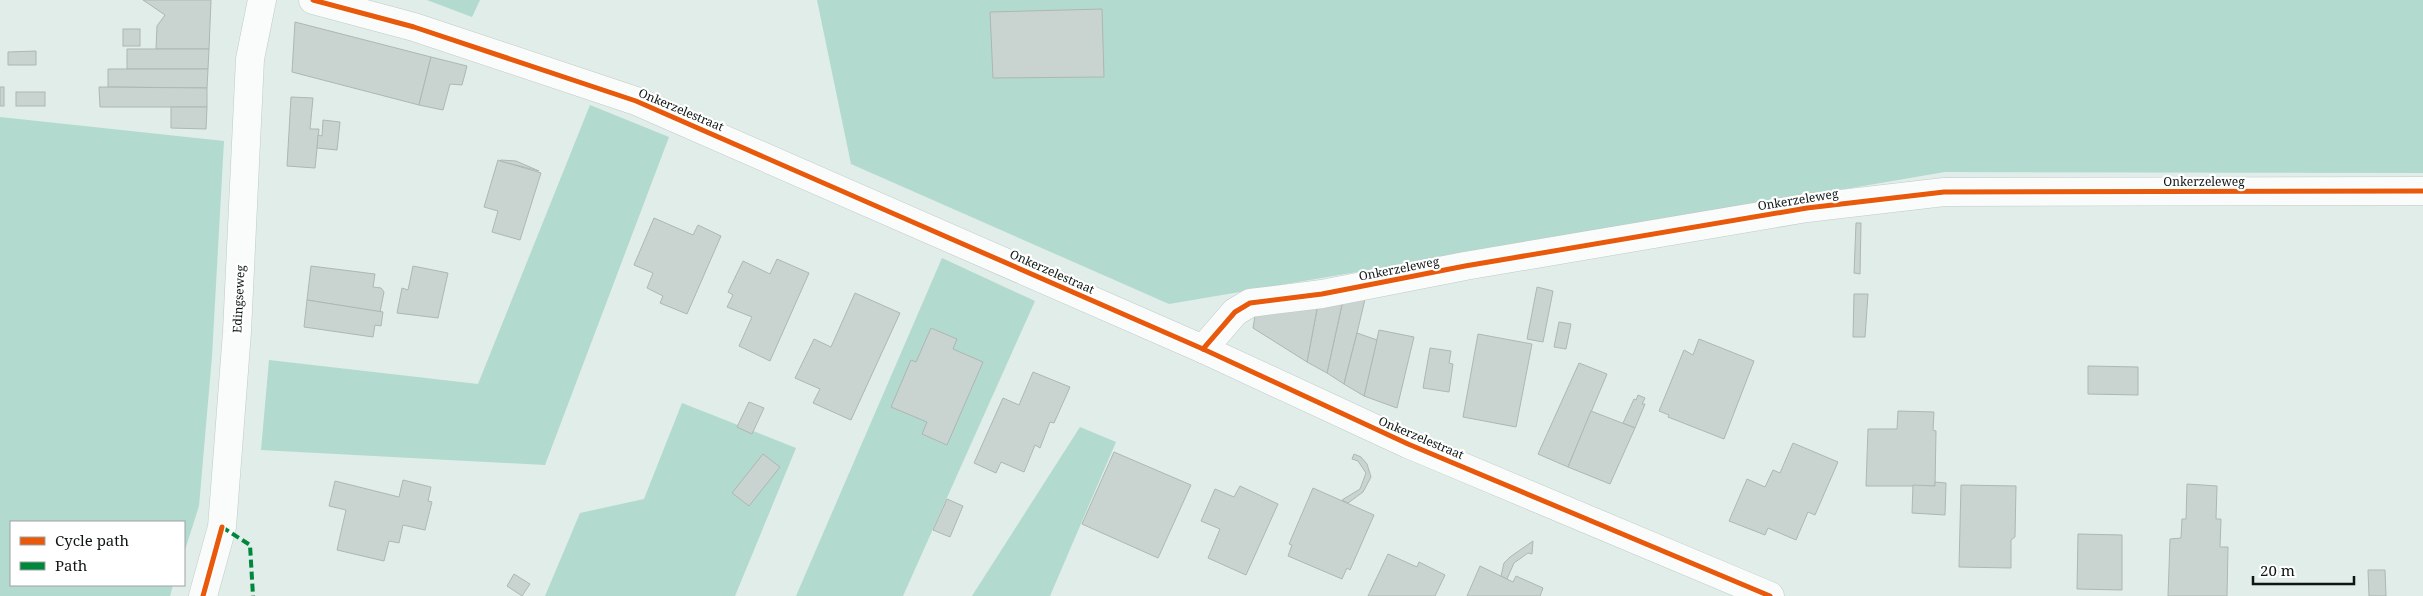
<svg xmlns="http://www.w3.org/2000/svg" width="2423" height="596" font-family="'Noto Serif',serif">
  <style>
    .green { fill: #b2dacf }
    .building { fill: #c9d3d0; stroke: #adb7b4 }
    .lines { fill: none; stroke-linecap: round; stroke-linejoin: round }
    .minor-casing { stroke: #c0cac7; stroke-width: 29 }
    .major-casing { stroke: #c0cac7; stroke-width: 29 }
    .minor { stroke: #fafcfc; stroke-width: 28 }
    .major { stroke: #fafcfc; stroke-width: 28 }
    .quiet { stroke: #00873e; stroke-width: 4; stroke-dasharray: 8 4; stroke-linecap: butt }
    .cycleway-casing { stroke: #fff; stroke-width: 8 }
    .cycleway { stroke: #e8590c; stroke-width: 5 }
    .labels { text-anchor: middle; stroke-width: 4.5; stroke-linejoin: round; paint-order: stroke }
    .street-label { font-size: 12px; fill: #0e1613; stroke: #fff }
  </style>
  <rect width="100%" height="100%" fill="#e0ede9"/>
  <!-- green -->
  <g class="green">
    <polygon points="427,0 480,0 472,17"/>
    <polygon points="817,0 2423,0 2423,173 1945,172 1169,304 851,164"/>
    <polygon points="590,105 669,137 545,465 261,450 269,360 478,384"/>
    <polygon points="0,117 224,141 212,356 199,506 184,553 184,522 11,522 11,585 173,585 170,596 0,596"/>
    <polygon points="942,258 1035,301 903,596 796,596"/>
    <polygon points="682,403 796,448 735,596 545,596 580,513 644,499"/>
    <polygon points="1080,427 1116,442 1050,596 972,596"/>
  </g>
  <!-- building -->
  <g class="building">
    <polygon points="143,0 211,0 209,49 156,49 157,26 165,15"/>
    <polygon points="1102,9 1104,77 993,78 990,12"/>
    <polygon points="295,22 431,57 419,105 292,72"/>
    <rect x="123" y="29" width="17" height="17"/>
    <polygon points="127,49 209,49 208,69 127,69"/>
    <polygon points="36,51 36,65 8,65 8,52"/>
    <polygon points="431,57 467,66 462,85 450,84 443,110 419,105"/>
    <polygon points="108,69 208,69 207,88 108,87"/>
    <rect x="0" y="87" width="4" height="19"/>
    <polygon points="99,87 207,88 207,107 100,107"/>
    <rect x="16" y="92" width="29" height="14"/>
    <polygon points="291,97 313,98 310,129 319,129 315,168 287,166"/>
    <polygon points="171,107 207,107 206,129 171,128"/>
    <polygon points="323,120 340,122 337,150 317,148 318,135 322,136"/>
    <polygon points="498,160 541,173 520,240 492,232 498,211 484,207"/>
    <polygon points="501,160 516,161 539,171 500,161"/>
    <polygon points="654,218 693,235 698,225 721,236 687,314 660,303 663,296 647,288 653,273 634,265"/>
    <polygon points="1856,223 1861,223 1860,274 1854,273"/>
    <polygon points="777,259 809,273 770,361 739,346 752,317 727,307 733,295 728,292 743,261 770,274"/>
    <polygon points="311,266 375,274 373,287 381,288 384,292 380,312 307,300"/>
    <polygon points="413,266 448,273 438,318 397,313 402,288 408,290"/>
    <polygon points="1537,287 1553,291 1543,342 1527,339"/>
    <polygon points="855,293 900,313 851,420 813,403 820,389 795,378 814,339 831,347"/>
    <polygon points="1854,294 1868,294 1865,337 1853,337"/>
    <polygon points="1366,295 1357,333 1344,384 1327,373 1343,300"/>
    <polygon points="307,300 383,312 381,326 375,325 373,337 304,327"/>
    <polygon points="1343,300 1327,373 1307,362 1318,304"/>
    <polygon points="1318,304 1307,362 1253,328 1255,316"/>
    <polygon points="1559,322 1571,324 1566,349 1554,347"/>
    <polygon points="931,328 957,339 953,349 983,362 947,445 922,434 927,422 891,407 911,360 916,362"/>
    <polygon points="1379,330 1414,337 1397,408 1364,396"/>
    <polygon points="1357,333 1377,340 1364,396 1344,384"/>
    <polygon points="1478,334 1532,344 1516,427 1463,417"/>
    <polygon points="1699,339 1754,361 1724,439 1668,417 1669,415 1659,411 1684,350 1693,355"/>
    <polygon points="1430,348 1451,351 1449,363 1453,364 1449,392 1423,388"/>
    <polygon points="1579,363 1607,374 1568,467 1538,454"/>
    <polygon points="2088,366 2138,367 2138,395 2088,394"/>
    <polygon points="1033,372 1070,387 1054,423 1050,422 1040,448 1035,445 1024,472 1001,462 996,473 974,463 1003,398 1019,405"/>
    <polygon points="1638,395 1645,398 1642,404 1645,404 1635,428 1623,423 1634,399 1636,400"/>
    <polygon points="749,402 764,408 752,434 737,427"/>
    <polygon points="1591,411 1635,428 1610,484 1568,467"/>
    <polygon points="1898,411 1934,412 1933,430 1936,431 1935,486 1866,486 1868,429 1897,429"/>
    <polygon points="1793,443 1838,462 1815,515 1808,512 1796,540 1768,528 1765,535 1729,521 1747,479 1765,487 1773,470 1780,473"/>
    <polygon points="1114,452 1191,485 1158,558 1082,524"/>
    <polygon points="763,454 780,467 749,506 732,493"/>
    <polygon points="1354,454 1361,457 1367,464 1371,477 1363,492 1348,503 1342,500 1360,489 1366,473 1358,461 1352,459"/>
    <polygon points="403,480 431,487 428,501 432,502 425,530 403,525 399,543 389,541 384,561 337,550 346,510 329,506 335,481 399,497"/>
    <polygon points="1935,482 1946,483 1945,515 1912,513 1913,485 1935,486"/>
    <polygon points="2187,484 2217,486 2216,519 2221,519 2220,547 2228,547 2227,596 2168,596 2170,539 2181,538 2182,519 2186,519"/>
    <polygon points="1961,485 2016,486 2015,537 2011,540 2011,568 1959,567"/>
    <polygon points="1240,486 1278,504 1246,575 1208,558 1220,529 1201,521 1215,489 1234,497"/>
    <polygon points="1313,488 1374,515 1350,570 1347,568 1342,579 1288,556 1292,545 1289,544"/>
    <polygon points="947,499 963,506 950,537 933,530"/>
    <polygon points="2078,534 2122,535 2122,590 2077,589"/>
    <polygon points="1533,541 1532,554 1528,553 1514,563 1507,579 1501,576 1504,563 1510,557"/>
    <polygon points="1388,554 1417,567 1419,562 1445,575 1435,596 1368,596"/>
    <polygon points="1480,566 1513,582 1516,576 1543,588 1540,596 1467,596"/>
    <polygon points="2368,570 2385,570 2386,596 2369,596"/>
    <polygon points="514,574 530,584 522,596 507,586"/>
  </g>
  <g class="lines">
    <defs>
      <g id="minor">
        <polyline points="313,0 414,27 636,101 1203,349 1408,444 1770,596"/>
        <polyline points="1203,349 1235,312 1250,303 1322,294 1465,266 1807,208 1944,192 2423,191"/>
      </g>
      <polyline id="major" points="203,596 222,527 237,332 250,59 262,0"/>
    </defs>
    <!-- minor casing -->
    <use href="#minor" class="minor-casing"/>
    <!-- major casing -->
    <use href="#major" class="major-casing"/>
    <!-- minor -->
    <use href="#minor" class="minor"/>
    <!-- major -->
    <use href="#major" class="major"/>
    <!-- quiet -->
    <polyline class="quiet" points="222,527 250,545 253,596"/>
    <defs>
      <g id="cycleway">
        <polyline points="313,0 414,27 636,101 1203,349 1408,444 1770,596"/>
        <polyline points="1203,349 1235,312 1250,303 1322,294 1465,266 1807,208 1944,192 2423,191"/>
        <polyline points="203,596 222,527"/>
      </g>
    </defs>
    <!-- cycleway casing -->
    <use href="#cycleway" class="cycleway-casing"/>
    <!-- cycleway -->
    <use href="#cycleway" class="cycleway"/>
  </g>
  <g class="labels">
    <!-- street labels -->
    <g class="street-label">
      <text transform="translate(681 110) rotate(23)" y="4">Onkerzelestraat</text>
      <text x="2204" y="186">Onkerzeleweg</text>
      <text transform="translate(1798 200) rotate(-9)" y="4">Onkerzeleweg</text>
      <text transform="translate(1399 269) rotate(-11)" y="4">Onkerzeleweg</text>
      <text transform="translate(1052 272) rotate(24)" y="4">Onkerzelestraat</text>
      <text transform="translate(239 299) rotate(-87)" y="4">Edingseweg</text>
      <text transform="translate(1421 438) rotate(23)" y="4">Onkerzelestraat</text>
    </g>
  </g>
  <!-- legend -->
  <rect x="10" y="521" width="175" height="65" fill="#ffffff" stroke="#9fa2a1"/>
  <rect x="20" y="537" width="25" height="8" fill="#e8590c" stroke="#9fa2a1"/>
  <text x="55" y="546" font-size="15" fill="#0e1613">Cycle path</text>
  <rect x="20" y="562" width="25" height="8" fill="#00873e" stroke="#9fa2a1"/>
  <text x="55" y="571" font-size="15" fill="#0e1613">Path</text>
  <!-- scale -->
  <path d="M2253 576v8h101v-8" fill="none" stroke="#0e1613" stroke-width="2.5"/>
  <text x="2260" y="576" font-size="15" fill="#0e1613" stroke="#ffffff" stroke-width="4" paint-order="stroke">20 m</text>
</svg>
